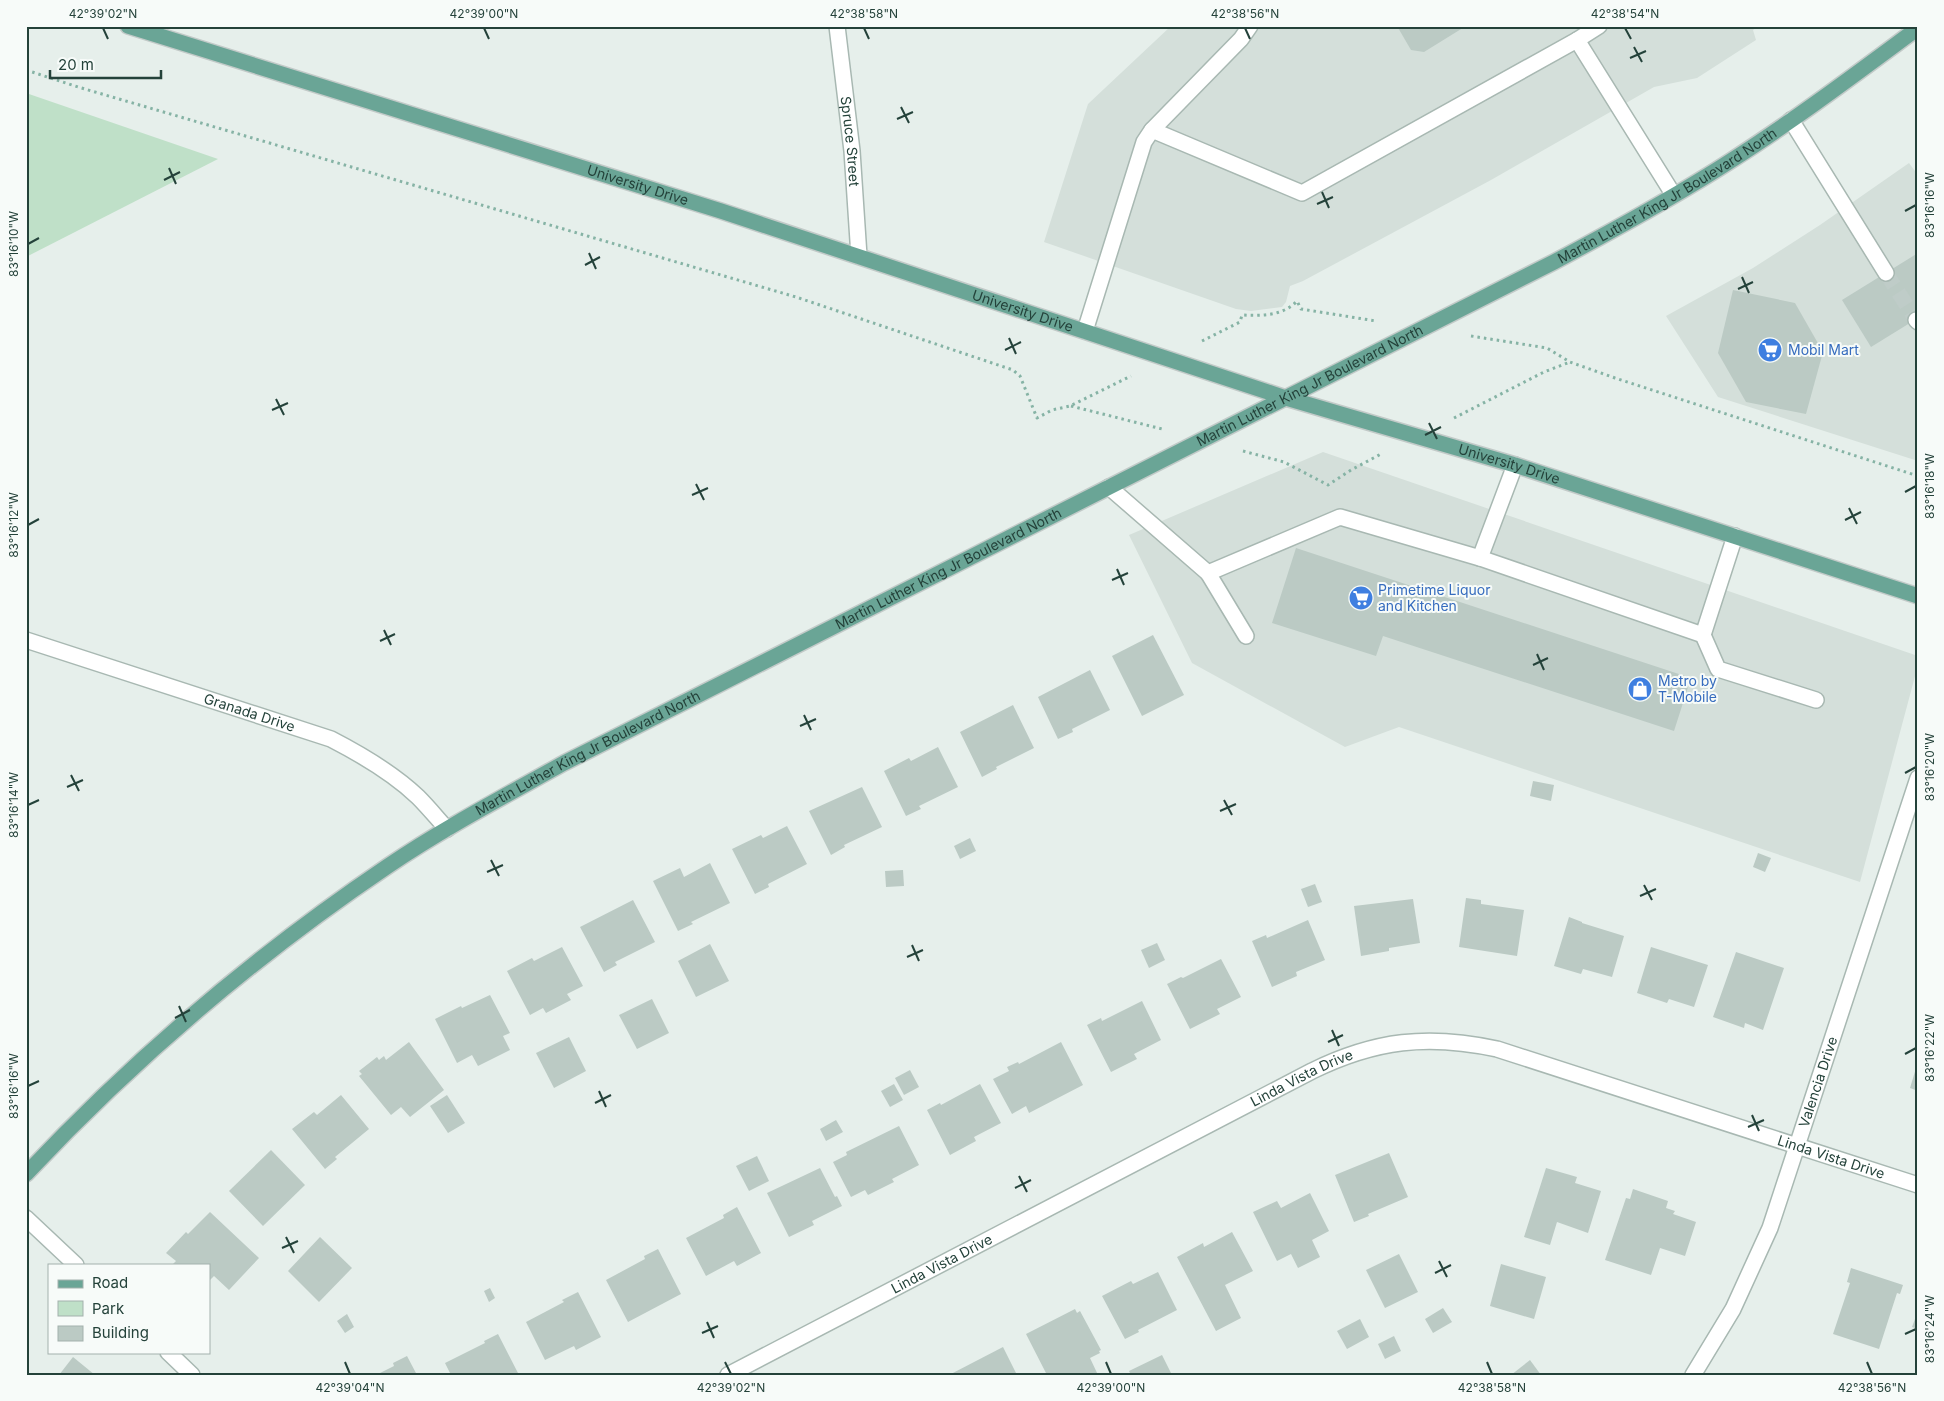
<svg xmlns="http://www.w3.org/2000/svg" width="1944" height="1401" font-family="Inter,sans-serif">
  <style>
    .built { fill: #d4dfda }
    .green { fill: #bfe0c8 }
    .building { fill: #bbcac4 }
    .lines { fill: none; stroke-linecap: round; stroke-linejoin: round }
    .minor-tunnel { stroke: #bfccc8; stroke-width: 15; stroke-dasharray: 15 8; stroke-linecap: butt }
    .minor-casing { stroke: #a8b8b2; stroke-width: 18 }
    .major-casing { stroke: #c2cac8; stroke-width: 18 }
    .path { stroke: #86b3a5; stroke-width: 3; stroke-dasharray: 2.5 4; stroke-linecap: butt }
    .minor { stroke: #fff; stroke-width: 15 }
    .major { stroke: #6aa596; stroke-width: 15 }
    .ticks { fill: none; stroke: #24423a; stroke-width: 2 }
    .labels { text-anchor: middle; stroke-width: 4; stroke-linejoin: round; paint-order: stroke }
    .street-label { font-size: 14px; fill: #24423a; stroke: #f7fbf9 }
    .shop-label { font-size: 14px; fill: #366cbe; stroke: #f7fbf9; text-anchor: start }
    .neatline { fill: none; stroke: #24423a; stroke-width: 2 }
    .ticks-label { font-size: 12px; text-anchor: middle; fill: #24423a }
  </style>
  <rect width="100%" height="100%" fill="#e6efeb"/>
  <!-- built -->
  <g class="built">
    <polygon points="1171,26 1758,26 1753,30 1756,40 1697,78 1654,87 1491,180 1303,281 1290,286 1286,302 1282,307 1251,311 1236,309 1044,242 1088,104"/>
    <polygon points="1909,163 1918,175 1918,461 1718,397 1666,316 1753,268 1820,225"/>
    <polygon points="1323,452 1918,656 1918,665 1860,882 1399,727 1345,747 1192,663 1129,535"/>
  </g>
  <!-- green -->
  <polygon class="green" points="26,93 218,159 26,257"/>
  <!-- building -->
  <g class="building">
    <polygon points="1397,26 1466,26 1424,52 1411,50"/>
    <polygon points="1918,253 1918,318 1871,347 1842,300"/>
    <polygon points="1733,290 1795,303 1823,352 1806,414 1746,402 1718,353"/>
    <polygon points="1296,548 1691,678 1674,731 1383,636 1376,656 1272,623"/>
    <polygon points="1153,635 1184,695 1142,716 1112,656"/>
    <polygon points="1090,670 1110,710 1072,729 1073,732 1058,739 1038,697"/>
    <polygon points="1013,705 1034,748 996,767 997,769 982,777 960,732"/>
    <polygon points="938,747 958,787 919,806 921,809 906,816 884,771 909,758 911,761"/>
    <polygon points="1533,781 1554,785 1551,801 1530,796"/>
    <polygon points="862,787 882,827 844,845 845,847 831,855 809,811"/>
    <polygon points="787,826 807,864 768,884 769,887 755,894 732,849 761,835 763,838"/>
    <polygon points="970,838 976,851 960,859 954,846"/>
    <polygon points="1758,853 1771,858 1765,872 1753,867"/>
    <polygon points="710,863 730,903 691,922 693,924 678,931 653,881 680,868 684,877"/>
    <polygon points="903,870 904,886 886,887 885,871"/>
    <polygon points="1315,884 1322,902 1308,907 1301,889"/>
    <polygon points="1466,898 1481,900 1481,904 1524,910 1517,956 1459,947"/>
    <polygon points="1413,899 1420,943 1389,948 1389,951 1361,956 1354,906"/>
    <polygon points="633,900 655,942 615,962 617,965 604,972 580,927"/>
    <polygon points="1569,917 1582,922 1582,923 1624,936 1612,977 1583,969 1581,974 1554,966"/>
    <polygon points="1308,920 1325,960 1296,972 1297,976 1272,987 1252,941 1266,935 1267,938"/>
    <polygon points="1157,943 1165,960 1149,968 1141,950"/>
    <polygon points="710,944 729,981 696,997 678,961"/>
    <polygon points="562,947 583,986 567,994 571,1000 546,1013 543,1008 530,1015 507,971 532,958 534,961"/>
    <polygon points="1651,947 1708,965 1694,1007 1669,999 1667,1003 1637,993"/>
    <polygon points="1736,952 1784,968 1763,1030 1745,1023 1744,1028 1713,1017"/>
    <polygon points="1221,959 1241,997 1217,1009 1220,1014 1190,1029 1167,984 1181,977 1183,978"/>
    <polygon points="490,995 510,1033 503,1036 510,1050 478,1066 472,1055 457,1063 435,1019 461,1006 462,1008"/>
    <polygon points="652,999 669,1033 637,1049 619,1015"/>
    <polygon points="1142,1001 1161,1040 1134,1054 1137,1059 1111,1072 1087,1025 1101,1018 1102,1021"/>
    <polygon points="569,1037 586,1071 554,1088 536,1053"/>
    <polygon points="409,1042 444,1090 410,1117 401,1107 391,1115 359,1076 362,1074 359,1071 377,1057 379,1060 384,1056 386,1060"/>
    <polygon points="1061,1042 1083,1085 1029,1113 1026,1106 1012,1114 993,1079 1009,1071 1007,1067 1018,1062 1019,1064"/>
    <polygon points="1917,1065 1918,1065 1918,1091 1910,1088"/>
    <polygon points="910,1070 919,1087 904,1095 895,1078"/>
    <polygon points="894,1084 903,1100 890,1107 881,1091"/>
    <polygon points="980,1084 1001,1123 974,1137 976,1141 950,1155 927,1110 940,1103 941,1105"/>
    <polygon points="341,1095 369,1129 335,1157 337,1159 325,1169 292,1129 314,1112 317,1115"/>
    <polygon points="447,1095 465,1123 448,1133 430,1106"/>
    <polygon points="836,1120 843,1132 826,1141 820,1129"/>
    <polygon points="899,1126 919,1165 892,1179 894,1182 868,1195 865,1190 851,1197 833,1162 847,1155 846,1152"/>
    <polygon points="271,1150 305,1185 263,1226 229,1191"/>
    <polygon points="1389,1153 1408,1197 1368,1214 1369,1216 1354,1222 1335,1175"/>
    <polygon points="757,1156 769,1181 749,1191 736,1166"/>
    <polygon points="820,1168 835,1197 837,1196 842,1206 812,1221 814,1225 789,1237 767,1193"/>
    <polygon points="1546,1168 1577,1177 1575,1183 1601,1191 1588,1233 1557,1222 1550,1245 1524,1237"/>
    <polygon points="1633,1189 1668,1201 1666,1208 1675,1211 1673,1214 1696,1222 1685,1256 1660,1248 1651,1275 1605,1260 1626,1198 1630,1199"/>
    <polygon points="1310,1193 1329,1231 1312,1240 1320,1257 1298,1268 1291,1254 1277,1261 1253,1212 1277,1201 1281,1208"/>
    <polygon points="737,1207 761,1253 737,1266 734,1261 706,1276 686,1238 724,1218 723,1215"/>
    <polygon points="210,1212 259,1258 229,1290 214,1276 209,1281 209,1265 172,1265 176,1261 166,1253 186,1232 188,1234"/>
    <polygon points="1232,1232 1253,1271 1225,1285 1241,1318 1216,1331 1177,1257 1203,1243 1204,1247"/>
    <polygon points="320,1237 352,1268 319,1302 288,1271"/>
    <polygon points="658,1249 681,1294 628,1322 606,1280 645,1259 644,1256"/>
    <polygon points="1399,1254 1418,1292 1385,1308 1366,1270"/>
    <polygon points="1501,1264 1546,1277 1534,1319 1490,1306"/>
    <polygon points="1851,1268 1903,1285 1900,1294 1897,1293 1879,1349 1833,1334 1850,1283 1847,1282"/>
    <polygon points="1158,1272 1177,1310 1138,1330 1139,1332 1125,1339 1102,1296 1131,1281 1133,1284"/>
    <polygon points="490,1288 495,1298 489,1302 484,1291"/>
    <polygon points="578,1292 601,1337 576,1350 574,1346 545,1360 526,1322 564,1302 562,1300"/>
    <polygon points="1443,1308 1452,1322 1433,1333 1425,1319"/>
    <polygon points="1075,1309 1077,1313 1080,1311 1101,1350 1099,1351 1100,1353 1090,1358 1098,1375 1052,1375 1052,1373 1047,1375 1026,1334"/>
    <polygon points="1918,1311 1918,1329 1912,1327"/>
    <polygon points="347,1314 354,1327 345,1333 337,1321"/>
    <polygon points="1360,1319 1369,1337 1347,1349 1337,1331"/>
    <polygon points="498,1334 519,1375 451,1375 445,1363 485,1343 484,1341"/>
    <polygon points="1394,1336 1401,1351 1385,1359 1378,1344"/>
    <polygon points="1003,1347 1017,1375 949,1375"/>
    <polygon points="1162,1355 1172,1375 1131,1375 1129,1371"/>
    <polygon points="407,1356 417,1375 376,1375 394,1366 393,1363"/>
    <polygon points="73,1357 95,1375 59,1375"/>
    <polygon points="1530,1360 1541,1375 1511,1375"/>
  </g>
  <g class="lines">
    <!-- minor-tunnel -->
    <polyline class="minor-tunnel" points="1886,273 1916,320"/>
    <defs>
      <g id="minor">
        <path id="s1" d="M837 26 852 151 859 256"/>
        <polyline points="1577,40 1599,26"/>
        <polyline points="1791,120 1886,273"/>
        <polyline points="1152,130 1241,39 1250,26"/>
        <polyline points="1916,320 1918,322"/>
        <polyline points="1085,331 1144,142 1152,130 1302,193 1577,40 1673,194"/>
        <polyline points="1109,487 1208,573 1340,517 1480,558 1703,635 1735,536"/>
        <polyline points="1480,558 1515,465"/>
        <polyline points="1208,573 1246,636"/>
        <polyline points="1703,635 1718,669 1816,700"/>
        <path id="s2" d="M26 640 331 739C362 755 393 773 418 797 428 807 437 818 447 829"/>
        <polyline points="26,1218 76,1265"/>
        <polyline points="168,1352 192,1375"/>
        <path id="s3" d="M728 1375 1312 1071C1375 1040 1428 1034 1497 1049L1918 1185"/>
        <path id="s4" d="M1693 1375 1733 1309 1770 1228 1918 778"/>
      </g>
      <g id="major">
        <path id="s5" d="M128 26 721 211 1286 398 1515 465 1918 596"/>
        <path id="s6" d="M26 1174C135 1058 256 955 388 866 444 828 505 796 564 763L1554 262C1614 230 1675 197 1732 160 1796 119 1857 73 1918 28"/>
      </g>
    </defs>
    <!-- minor casing -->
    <use href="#minor" class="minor-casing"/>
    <!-- major casing -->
    <use href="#major" class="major-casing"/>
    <!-- path -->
    <g class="path">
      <polyline points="26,70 78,87 796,297 1013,370 1020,376 1037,418 1052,410 1070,406 1131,376"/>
      <polyline points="1471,336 1547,348 1570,362 1615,378 1918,476"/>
      <path d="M1202 341 1240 322 1242 315C1261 316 1283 316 1297 301L1301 309 1376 321"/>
      <polyline points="1071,406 1162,429"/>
      <polyline points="1454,418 1544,372 1570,362"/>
      <polyline points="1243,451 1284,462 1328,485 1351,470 1381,454"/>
    </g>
    <!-- minor -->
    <use href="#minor" class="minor"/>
    <!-- major -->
    <use href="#major" class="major"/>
  </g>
  <!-- ticks -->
  <path class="ticks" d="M103 28 108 39M484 28 489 39M864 28 869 39M1245 28 1250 39M1625 28 1631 39M1634 47 1642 62M1630 58 1646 51M901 107 909 123M897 119 913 112M169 168 176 184M164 180 180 172M1322 192 1329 208M1317 204 1333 197M1905 211 1916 205M28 244 39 238M589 253 596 269M585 265 600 257M1742 277 1749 293M1738 289 1753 282M1009 338 1016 354M1005 350 1021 342M276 399 284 415M272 410 288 403M1429 423 1437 439M1425 435 1441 427M696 484 704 500M1905 492 1916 486M692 495 708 488M1849 508 1857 524M1845 520 1861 512M28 525 39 519M1117 569 1124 585M1112 580 1128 573M384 630 391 645M380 641 395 634M1537 654 1544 670M1533 665 1548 658M804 715 811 730M800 726 816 719M1905 773 1916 767M71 775 79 791M67 787 83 780M1224 800 1232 815M28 805 39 800M1220 811 1236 804M491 860 499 876M487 872 503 865M1644 885 1652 900M1640 896 1656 889M912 945 919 961M907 957 923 950M179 1006 186 1022M175 1018 190 1010M1332 1030 1339 1046M1328 1042 1343 1035M1905 1054 1916 1048M28 1086 39 1081M599 1091 606 1107M595 1103 611 1095M1752 1115 1759 1131M1748 1127 1764 1120M1019 1176 1027 1192M1015 1188 1031 1180M286 1237 294 1253M282 1248 298 1241M1439 1261 1447 1277M1435 1273 1451 1265M707 1322 714 1338M702 1333 718 1326M1905 1334 1916 1329M345 1362 350 1374M725 1362 731 1374M1106 1362 1111 1374M1487 1362 1492 1374M1867 1362 1872 1374"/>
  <!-- icons -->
  <defs>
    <symbol id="supermarket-disc" viewBox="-11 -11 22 22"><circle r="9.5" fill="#3f7fe0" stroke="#f7fbf9"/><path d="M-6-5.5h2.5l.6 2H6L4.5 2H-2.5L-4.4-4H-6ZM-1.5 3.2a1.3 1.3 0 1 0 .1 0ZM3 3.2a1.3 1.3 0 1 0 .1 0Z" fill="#fff"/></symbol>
    <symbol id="shop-disc" viewBox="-11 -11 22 22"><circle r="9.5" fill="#3f7fe0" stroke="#f7fbf9"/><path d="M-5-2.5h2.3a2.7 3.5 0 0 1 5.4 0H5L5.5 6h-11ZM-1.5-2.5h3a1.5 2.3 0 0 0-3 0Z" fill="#fff"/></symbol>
  </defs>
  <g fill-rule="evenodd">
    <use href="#supermarket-disc" x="1756" y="336" width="28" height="28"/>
    <use href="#supermarket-disc" x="1347" y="584" width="28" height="28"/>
    <use href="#shop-disc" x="1626" y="675" width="28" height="28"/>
  </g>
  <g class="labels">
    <!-- street labels -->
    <g class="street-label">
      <text dy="5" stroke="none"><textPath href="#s1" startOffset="116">Spruce Street</textPath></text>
      <text dy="5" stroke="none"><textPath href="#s5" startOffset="534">University Drive</textPath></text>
      <text dy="5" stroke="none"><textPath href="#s6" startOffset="1921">Martin Luther King Jr Boulevard North</textPath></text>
      <text dy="5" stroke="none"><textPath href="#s5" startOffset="939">University Drive</textPath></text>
      <text dy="5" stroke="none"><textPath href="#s6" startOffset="1516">Martin Luther King Jr Boulevard North</textPath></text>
      <text dy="5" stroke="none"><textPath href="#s5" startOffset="1449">University Drive</textPath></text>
      <text dy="5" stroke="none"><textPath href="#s6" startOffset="1111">Martin Luther King Jr Boulevard North</textPath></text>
      <text dy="5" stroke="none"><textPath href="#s2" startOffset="235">Granada Drive</textPath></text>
      <text dy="5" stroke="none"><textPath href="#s6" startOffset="706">Martin Luther King Jr Boulevard North</textPath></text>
      <text dy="5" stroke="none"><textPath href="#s3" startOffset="646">Linda Vista Drive</textPath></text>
      <text dy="5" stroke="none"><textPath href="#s4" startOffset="320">Valencia Drive</textPath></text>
      <text dy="5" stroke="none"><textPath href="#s3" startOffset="1200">Linda Vista Drive</textPath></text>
      <text dy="5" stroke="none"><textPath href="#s3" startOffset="241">Linda Vista Drive</textPath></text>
    </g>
    <!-- shop labels -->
    <g class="shop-label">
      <text x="1788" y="355">Mobil Mart</text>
      <text x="1378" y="595">Primetime Liquor<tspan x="1378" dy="16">and Kitchen</tspan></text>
      <text x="1658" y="686">Metro by<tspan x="1658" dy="16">T-Mobile</tspan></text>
    </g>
  </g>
  <!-- border -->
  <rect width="1944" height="1401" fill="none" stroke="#f7fbf9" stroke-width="55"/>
  <!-- legend -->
  <rect x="48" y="1264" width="162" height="90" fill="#f7fbf9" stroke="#a3b1ad"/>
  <rect x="58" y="1280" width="25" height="8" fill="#6aa596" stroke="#a3b1ad"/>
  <text x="92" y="1288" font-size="15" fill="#24423a">Road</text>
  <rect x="58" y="1301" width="25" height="15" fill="#bfe0c8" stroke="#a3b1ad"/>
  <text x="92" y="1314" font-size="15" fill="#24423a">Park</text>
  <rect x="58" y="1326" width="25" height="15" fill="#bbcac4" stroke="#a3b1ad"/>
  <text x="92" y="1338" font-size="15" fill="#24423a">Building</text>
  <!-- scale -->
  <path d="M50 70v8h111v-8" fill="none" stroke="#24423a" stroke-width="2.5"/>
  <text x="58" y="70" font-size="15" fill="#24423a" stroke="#f7fbf9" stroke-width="4" paint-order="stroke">20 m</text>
  <rect x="28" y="28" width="1888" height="1346" class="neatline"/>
  <g class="ticks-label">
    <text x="103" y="18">42°39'02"N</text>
    <text x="484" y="18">42°39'00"N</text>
    <text x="864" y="18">42°38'58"N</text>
    <text x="1245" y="18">42°38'56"N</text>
    <text x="1625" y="18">42°38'54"N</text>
    <text transform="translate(1930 205) rotate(-90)" y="4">83°16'16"W</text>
    <text transform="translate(14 244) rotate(-90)" y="4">83°16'10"W</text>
    <text transform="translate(1930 486) rotate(-90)" y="4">83°16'18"W</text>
    <text transform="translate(14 525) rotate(-90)" y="4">83°16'12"W</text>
    <text transform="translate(1930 767) rotate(-90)" y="4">83°16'20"W</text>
    <text transform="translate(14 805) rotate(-90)" y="4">83°16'14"W</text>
    <text transform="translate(1930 1048) rotate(-90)" y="4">83°16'22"W</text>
    <text transform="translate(14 1086) rotate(-90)" y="4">83°16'16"W</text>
    <text transform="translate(1930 1329) rotate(-90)" y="4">83°16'24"W</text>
    <text x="350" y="1392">42°39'04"N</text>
    <text x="731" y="1392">42°39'02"N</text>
    <text x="1111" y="1392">42°39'00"N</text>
    <text x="1492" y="1392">42°38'58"N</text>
    <text x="1872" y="1392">42°38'56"N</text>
  </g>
</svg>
